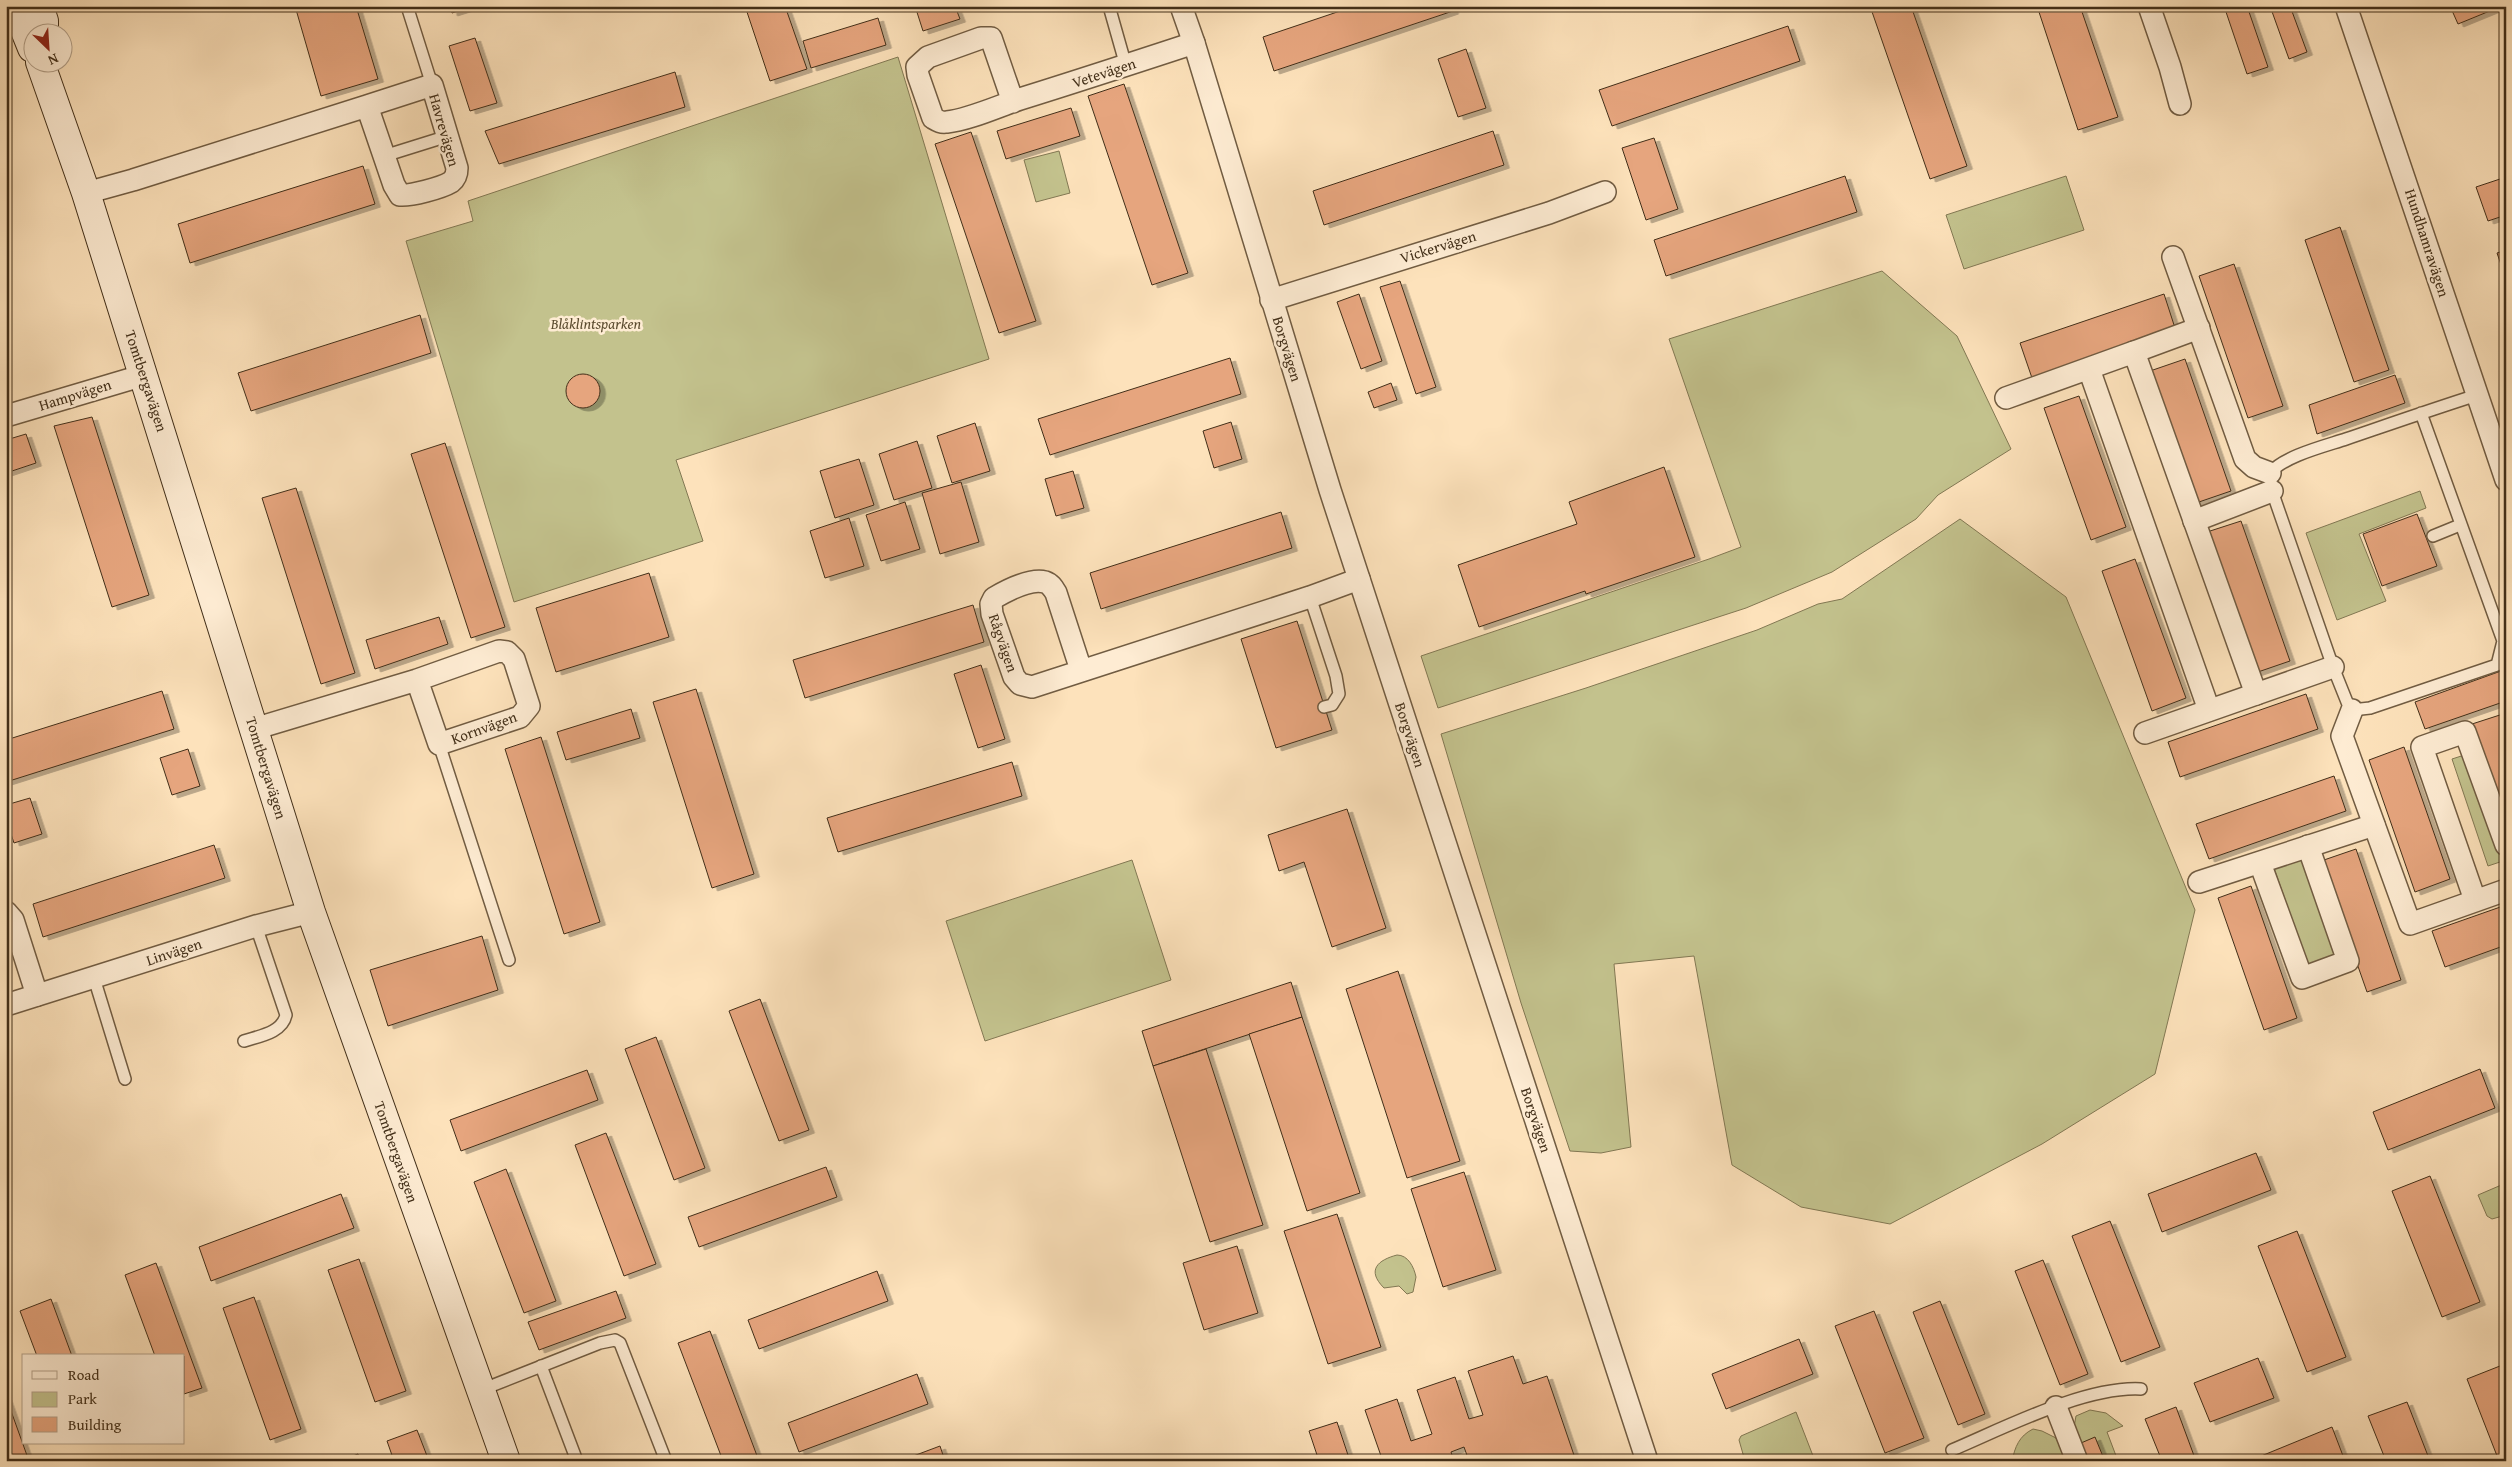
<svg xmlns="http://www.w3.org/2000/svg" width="2512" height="1467" font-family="'Gentium Book Plus',serif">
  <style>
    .green { fill: #c3c28d; stroke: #827853 }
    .building { fill: #e6a57e; stroke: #422f19; filter: url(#shadow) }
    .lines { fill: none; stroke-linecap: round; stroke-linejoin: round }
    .lane-casing { stroke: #715c42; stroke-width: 14 }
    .street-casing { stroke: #715c42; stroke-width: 24 }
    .secondary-casing { stroke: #422f19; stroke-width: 30 }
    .lane { stroke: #feecd3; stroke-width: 11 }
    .street { stroke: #feecd3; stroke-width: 21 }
    .secondary { stroke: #feecd3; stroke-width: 28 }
    .labels { text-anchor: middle; stroke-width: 5; stroke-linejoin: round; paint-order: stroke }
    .street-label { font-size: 15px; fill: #422f19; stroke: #feecd3 }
    .park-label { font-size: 15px; font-style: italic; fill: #5c4c30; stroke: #feecd3 }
  </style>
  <defs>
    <filter id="shadow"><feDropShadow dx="5.5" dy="3" stdDeviation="0" flood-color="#0004"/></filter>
  </defs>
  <rect width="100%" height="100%" fill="#fde2bb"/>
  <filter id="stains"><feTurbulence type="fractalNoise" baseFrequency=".004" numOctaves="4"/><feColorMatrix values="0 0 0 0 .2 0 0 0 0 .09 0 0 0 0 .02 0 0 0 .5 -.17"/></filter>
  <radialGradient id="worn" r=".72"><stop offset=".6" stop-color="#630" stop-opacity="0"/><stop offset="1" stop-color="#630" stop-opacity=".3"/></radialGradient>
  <!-- green -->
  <g class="green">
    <polygon points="898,57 989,359 676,460 703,541 514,602 406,241 473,221 468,201"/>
    <polygon points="1059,151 1070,193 1036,202 1024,160"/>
    <polygon points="2066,176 2084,230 1964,269 1946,215"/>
    <polygon points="1882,271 1957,336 2011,449 1938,495 1916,519 1832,572 1746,608 1438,708 1421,656 1709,559 1741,547 1669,339"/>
    <polygon points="2420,491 2426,508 2359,534 2386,601 2337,620 2306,533"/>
    <polygon points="1960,519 2066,597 2195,910 2155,1074 2042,1144 1890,1224 1801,1207 1732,1165 1694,956 1614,964 1631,1147 1601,1153 1570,1151 1521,1003 1441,734 1586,688 1757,630 1818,604 1842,599"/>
    <polygon points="2480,750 2506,828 2506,860 2488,866 2452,759"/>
    <polygon points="2303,858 2338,958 2309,968 2274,868"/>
    <polygon points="1132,860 1171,980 985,1041 946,921"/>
    <polygon points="2506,1183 2506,1215 2492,1219 2487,1216 2478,1195"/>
    <path d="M1397 1255C1408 1255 1414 1267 1416 1277L1413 1292 1407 1294 1399 1286 1384 1288C1366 1270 1378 1260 1397 1255Z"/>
    <polygon points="2090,1410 2106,1413 2123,1426 2107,1432 2118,1461 2088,1461 2074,1427 2076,1416"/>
    <polygon points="1796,1412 1815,1461 1745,1461 1739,1440 1741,1436"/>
    <path d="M2033 1429 2042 1431 2056 1438 2066 1461H2012C2015 1447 2019 1436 2033 1429Z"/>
  </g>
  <!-- building -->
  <g class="building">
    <polygon points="295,6 356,6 378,79 321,96"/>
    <polygon points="450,6 474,6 452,13"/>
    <polygon points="745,6 785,6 807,69 770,81"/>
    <polygon points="915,6 955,6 960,19 923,31"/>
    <polygon points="1355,6 1452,6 1453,11 1274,71 1263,37"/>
    <polygon points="1870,6 1911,6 1967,166 1930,179"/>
    <polygon points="2037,6 2080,6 2118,117 2078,130"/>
    <polygon points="2224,6 2247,6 2268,67 2247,74"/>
    <polygon points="2270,6 2290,6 2307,52 2289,59"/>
    <polygon points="2450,6 2502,6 2458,24"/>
    <polygon points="878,18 886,45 811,68 803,41"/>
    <polygon points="1788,26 1800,61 1612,126 1599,90"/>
    <polygon points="475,38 497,103 470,111 449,46"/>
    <polygon points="1466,49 1486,108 1458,117 1438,59"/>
    <polygon points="675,72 685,107 499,164 485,131"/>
    <polygon points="1124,84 1188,273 1152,285 1088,96"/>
    <polygon points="1071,108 1080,136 1006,159 997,131"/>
    <polygon points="1493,131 1504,165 1324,225 1313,191"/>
    <polygon points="971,132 1036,321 999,333 935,144"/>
    <polygon points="1654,138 1678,209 1646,220 1622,148"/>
    <polygon points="363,166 375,204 190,263 178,224"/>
    <polygon points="1845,176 1857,212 1666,276 1654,240"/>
    <polygon points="2506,177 2506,215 2488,221 2476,187"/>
    <polygon points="2340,227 2389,370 2354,382 2305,240"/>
    <polygon points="2506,250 2506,279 2497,253"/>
    <polygon points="2234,264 2283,406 2248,418 2199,276"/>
    <polygon points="1400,281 1436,387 1416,394 1380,287"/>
    <polygon points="1359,294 1382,361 1361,369 1337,302"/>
    <polygon points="2164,294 2175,328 2032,378 2020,343"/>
    <polygon points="420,315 431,353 251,411 238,373"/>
    <polygon points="1230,358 1241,394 1050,455 1038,419"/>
    <polygon points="2185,359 2231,491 2196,503 2150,371"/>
    <circle cx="583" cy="391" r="17"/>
    <polygon points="2395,375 2405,403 2317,434 2309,405"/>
    <polygon points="1391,383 1397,400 1374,408 1368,392"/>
    <polygon points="2079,396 2126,527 2091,540 2044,408"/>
    <polygon points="92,417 149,595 112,607 54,426"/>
    <polygon points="1231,422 1242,459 1214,468 1203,431"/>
    <polygon points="975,423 990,471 952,483 937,436"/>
    <polygon points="26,434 36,463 6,473 6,440"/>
    <polygon points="917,441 932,488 894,500 879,454"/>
    <polygon points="445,443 505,627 471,638 411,454"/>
    <polygon points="859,459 874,505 835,518 820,471"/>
    <polygon points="1664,467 1695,557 1586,594 1585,591 1479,627 1458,565 1577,524 1569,502"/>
    <polygon points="1073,471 1084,508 1056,516 1045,479"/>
    <polygon points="961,482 979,542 940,554 922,493"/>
    <polygon points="296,488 355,673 321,684 262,498"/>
    <polygon points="905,502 920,549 881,561 866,515"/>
    <polygon points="1281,512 1292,548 1101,609 1090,573"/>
    <polygon points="2417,514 2437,566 2382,586 2363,534"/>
    <polygon points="849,518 864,566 825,578 810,531"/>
    <polygon points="2241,521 2290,661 2255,673 2207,532"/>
    <polygon points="2135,559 2186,698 2152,711 2102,571"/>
    <polygon points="649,573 669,637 556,672 536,608"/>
    <polygon points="973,605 984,642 805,698 793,660"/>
    <polygon points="439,617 448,644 375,669 366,640"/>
    <polygon points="1297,621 1332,730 1276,748 1241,639"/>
    <polygon points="981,665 1005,739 978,748 954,674"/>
    <polygon points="2501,671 2506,684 2506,701 2425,729 2415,702"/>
    <polygon points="696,689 754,874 712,888 653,702"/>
    <polygon points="162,691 174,729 6,782 6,740"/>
    <polygon points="2306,694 2318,729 2180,777 2168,742"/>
    <polygon points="631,709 640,738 566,760 557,732"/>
    <polygon points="2506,713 2506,817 2472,724"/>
    <polygon points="541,737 600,922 564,934 505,749"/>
    <polygon points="2404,747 2450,879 2415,892 2369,760"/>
    <polygon points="188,749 200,786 172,795 160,758"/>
    <polygon points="1012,762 1022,796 838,852 827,818"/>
    <polygon points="2334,776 2346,811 2209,859 2196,824"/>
    <polygon points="30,798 42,834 14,843 6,819 6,805"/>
    <polygon points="1347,809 1386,928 1332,947 1304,862 1279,871 1268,835"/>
    <polygon points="214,845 225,878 43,937 33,904"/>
    <polygon points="2356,849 2401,980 2367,992 2321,861"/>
    <polygon points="2251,886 2297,1018 2264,1030 2218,898"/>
    <polygon points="2506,905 2506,945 2445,967 2432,931"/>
    <polygon points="482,936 498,990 388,1026 370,970"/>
    <polygon points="1398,971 1460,1161 1407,1178 1346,989"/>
    <polygon points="1291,982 1302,1017 1153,1066 1142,1031"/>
    <polygon points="760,999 809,1130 779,1141 729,1011"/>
    <polygon points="1302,1017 1360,1193 1307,1211 1249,1034"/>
    <polygon points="656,1037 705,1168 674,1180 625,1049"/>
    <polygon points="1206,1049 1263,1225 1210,1242 1153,1066"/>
    <polygon points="2480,1069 2495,1108 2388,1150 2373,1112"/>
    <polygon points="587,1070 598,1100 461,1151 450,1120"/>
    <polygon points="606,1133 656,1264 624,1276 575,1145"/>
    <polygon points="2256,1153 2271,1190 2162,1232 2148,1194"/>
    <polygon points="826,1167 837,1197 699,1247 688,1217"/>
    <polygon points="506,1169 556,1301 524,1313 474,1182"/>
    <polygon points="1464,1172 1496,1270 1443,1287 1411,1189"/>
    <polygon points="2430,1176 2480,1302 2442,1317 2392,1191"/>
    <polygon points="341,1194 354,1228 211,1281 199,1247"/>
    <polygon points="1337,1214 1381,1347 1328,1364 1284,1231"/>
    <polygon points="2110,1221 2160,1347 2121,1362 2072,1236"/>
    <polygon points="2297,1231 2346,1357 2307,1372 2258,1246"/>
    <polygon points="1237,1246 1258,1313 1204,1330 1183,1263"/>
    <polygon points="359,1259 406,1391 375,1402 328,1270"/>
    <polygon points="2043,1260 2088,1374 2060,1385 2015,1271"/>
    <polygon points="156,1263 202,1388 184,1394 184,1356 155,1356 125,1275"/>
    <polygon points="877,1271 888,1301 759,1349 748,1320"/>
    <polygon points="616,1291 626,1318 539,1350 528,1322"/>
    <polygon points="254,1297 301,1429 270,1440 223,1308"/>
    <polygon points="51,1299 72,1356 37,1356 20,1311"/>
    <polygon points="1940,1301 1985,1414 1958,1425 1913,1312"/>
    <polygon points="1874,1311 1924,1438 1885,1453 1835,1326"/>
    <polygon points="710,1331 759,1461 723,1461 678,1343"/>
    <polygon points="1799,1339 1813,1374 1726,1409 1712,1374"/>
    <polygon points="1513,1356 1523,1384 1547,1376 1576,1461 1469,1461 1464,1447 1451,1452 1454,1461 1365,1461 1381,1456 1365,1410 1397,1399 1411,1441 1432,1434 1417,1390 1455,1377 1469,1419 1483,1415 1468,1371"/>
    <polygon points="2258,1358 2274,1398 2210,1422 2194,1383"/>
    <polygon points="2505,1364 2506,1461 2499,1461 2467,1379"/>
    <polygon points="917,1374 928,1404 799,1452 788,1423"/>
    <polygon points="6,1397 29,1461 6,1461"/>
    <polygon points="2407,1402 2430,1461 2386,1461 2368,1416"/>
    <polygon points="2176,1407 2196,1461 2162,1461 2145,1419"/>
    <polygon points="1337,1422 1350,1461 1319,1461 1309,1431"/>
    <polygon points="2332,1427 2345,1461 2249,1461"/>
    <polygon points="417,1430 429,1461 394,1461 387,1441"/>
    <polygon points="2095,1437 2104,1459 2088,1461 2081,1443"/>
    <polygon points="940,1446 945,1461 909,1461 908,1458"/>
    <polygon points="358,1454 360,1461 340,1461"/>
  </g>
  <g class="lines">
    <defs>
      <g id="lane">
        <polyline points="407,6 432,85"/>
        <polyline points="1109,6 1126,66"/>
        <polyline points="384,156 448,136"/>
        <path d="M2421 413 2503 641 2497 665 2370 708 2352 710 2347 702 2333 667 2272 491 2270 473C2284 456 2325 446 2346 439 2390 424 2433 409 2477 395"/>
        <polyline points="2433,536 2460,525"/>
        <polyline points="1310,597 1336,676 1339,694 1332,705 1324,707"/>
        <polyline points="439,744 509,960"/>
        <polyline points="94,978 125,1079"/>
        <path d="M244 1041C259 1036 282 1033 286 1015L256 926"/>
        <polyline points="541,1366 577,1461"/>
        <polyline points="481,1390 600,1343 615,1340 620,1343 666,1461"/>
        <path d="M1952 1450C2004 1428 2085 1386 2141 1389"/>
      </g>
      <g id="street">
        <polyline points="1181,6 1194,43 1330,490 1647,1461"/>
        <polyline points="2149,6 2170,67 2180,104"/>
        <polyline points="2346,6 2506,480"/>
        <path d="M1013 102 991 38H981L928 57 917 67 918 75 933 118C938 121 941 123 947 122 968 120 999 106 1020 99 1078 81 1136 62 1194 43"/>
        <path d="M86 193 133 180 367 106 394 185 400 195C411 196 441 188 451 182 456 178 457 173 457 168L432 85 367 106"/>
        <polyline points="2173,257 2245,459 2254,467 2270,473"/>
        <polyline points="1271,300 1549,213 1605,192"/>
        <polyline points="2134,352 2199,328"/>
        <polyline points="2089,369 2209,710"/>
        <polyline points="2006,398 2134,352 2256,694"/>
        <polyline points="6,416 144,375"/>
        <polyline points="2194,521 2272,491"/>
        <path d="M1081 670 1056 593C1053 588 1051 584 1045 582 1030 578 1006 591 994 598L991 604 992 614 1014 677 1020 684 1032 687 1310 597 1359 579"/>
        <polyline points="2352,710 2342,736 2410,924 2506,890"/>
        <polyline points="254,729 417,680 439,744 520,717 529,706 514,659 507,652 499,651 417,680"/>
        <polyline points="2145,733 2333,667"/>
        <polyline points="2260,863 2302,978 2348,961 2308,846"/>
        <polyline points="2199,882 2374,825"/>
        <polyline points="2475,900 2422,747 2465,732 2506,845"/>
        <polyline points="6,912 13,920 37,995"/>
        <polyline points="6,1005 256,926 311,912"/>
        <polyline points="2056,1407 2077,1461"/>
      </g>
      <g id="secondary">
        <polyline points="15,6 32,48"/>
        <polyline points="39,6 44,21 44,32"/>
        <polyline points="40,62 86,193 311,912 506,1461"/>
      </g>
    </defs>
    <!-- lane casing -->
    <use href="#lane" class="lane-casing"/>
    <!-- street casing -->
    <use href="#street" class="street-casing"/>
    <!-- secondary casing -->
    <use href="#secondary" class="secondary-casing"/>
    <!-- lane -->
    <use href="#lane" class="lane"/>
    <!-- street -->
    <use href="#street" class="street"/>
    <!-- secondary -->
    <use href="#secondary" class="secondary"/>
  </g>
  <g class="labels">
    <!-- street labels -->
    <g class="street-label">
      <text transform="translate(1104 73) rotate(-18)" y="5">Vetevägen</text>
      <text transform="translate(444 130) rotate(74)" y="5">Havrevägen</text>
      <text transform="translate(2427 243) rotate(72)" y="5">Hundhamravägen</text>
      <text transform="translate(1438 247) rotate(-17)" y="5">Vickervägen</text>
      <text transform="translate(1287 349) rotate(73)" y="5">Borgvägen</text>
      <text transform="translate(146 381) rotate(72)" y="5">Tomtbergavägen</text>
      <text transform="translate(75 395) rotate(-17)" y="5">Hampvägen</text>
      <text transform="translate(1003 643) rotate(71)" y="5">Rågvägen</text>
      <text transform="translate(484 728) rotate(-20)" y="5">Kornvägen</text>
      <text transform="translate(1410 735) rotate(72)" y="5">Borgvägen</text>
      <text transform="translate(266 768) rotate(73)" y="5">Tomtbergavägen</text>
      <text transform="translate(174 952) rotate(-18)" y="5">Linvägen</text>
      <text transform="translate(1536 1120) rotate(72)" y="5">Borgvägen</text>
      <text transform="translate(396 1152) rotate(71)" y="5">Tomtbergavägen</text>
    </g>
    <!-- park labels -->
    <g class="park-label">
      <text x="596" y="329">Blåklintsparken</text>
    </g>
  </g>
  <!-- margin -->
  <rect width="2512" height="1467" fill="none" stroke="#fde2bb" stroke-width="25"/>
  <rect x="8" y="8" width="2497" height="1452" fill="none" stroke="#422f19" stroke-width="2.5"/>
  <rect x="12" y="12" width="2487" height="1442" fill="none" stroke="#422f19"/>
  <!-- legend -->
  <rect x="22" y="1354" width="162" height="90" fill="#feecd3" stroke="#b3a089"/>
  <rect x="32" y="1371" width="25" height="8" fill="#feecd3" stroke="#b3a089"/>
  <text x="68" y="1380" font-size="15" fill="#422f19">Road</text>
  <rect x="32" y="1392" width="25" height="15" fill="#c3c28d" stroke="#b3a089"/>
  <text x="68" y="1404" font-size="15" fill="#422f19">Park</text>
  <rect x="32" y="1417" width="25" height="15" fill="#e6a57e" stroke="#b3a089"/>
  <text x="68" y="1430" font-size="15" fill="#422f19">Building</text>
  <!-- north arrow -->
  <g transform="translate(48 48) rotate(155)"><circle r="24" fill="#feecd3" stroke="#b3a089"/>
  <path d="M0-4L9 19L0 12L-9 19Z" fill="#8f2418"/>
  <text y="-8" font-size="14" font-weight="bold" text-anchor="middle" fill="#422f19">N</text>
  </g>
  <rect width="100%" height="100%" filter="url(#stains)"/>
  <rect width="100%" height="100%" fill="url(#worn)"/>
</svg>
